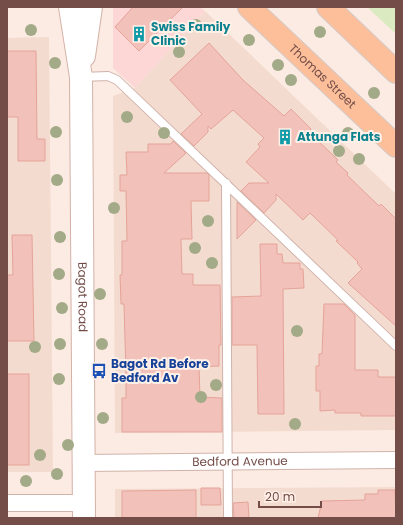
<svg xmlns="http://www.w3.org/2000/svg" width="403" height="525" font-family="Poppins,sans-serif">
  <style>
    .residential { fill: #f4dbd0 }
    .commercial { fill: #fdd7d5 }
    .green { fill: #dbeac0 }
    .building { fill: #f2c1b9; stroke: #e5a399 }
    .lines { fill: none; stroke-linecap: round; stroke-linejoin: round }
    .service-casing { stroke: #d0b3ab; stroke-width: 10 }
    .minor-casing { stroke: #d0b3ab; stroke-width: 18 }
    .secondary-casing { stroke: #d3b1a8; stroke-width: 24 }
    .primary-casing { stroke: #d5cac8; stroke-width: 24 }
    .service { stroke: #fff; stroke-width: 8 }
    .minor { stroke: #fff; stroke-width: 16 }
    .secondary { stroke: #fff; stroke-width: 22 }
    .primary { stroke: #fcbf99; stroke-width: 22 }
    .tree { fill: #a3aa87 }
    .labels { text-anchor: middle; stroke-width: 4; stroke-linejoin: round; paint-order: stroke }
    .culture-label { font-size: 12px; font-weight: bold; fill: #0d838f; stroke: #fff0e8; text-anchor: start }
    .street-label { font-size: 12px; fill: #744d48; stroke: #fff0e8 }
    .transit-label { font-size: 12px; font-weight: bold; fill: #164399; stroke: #fff0e8; text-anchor: start }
  </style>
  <rect width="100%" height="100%" fill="#fcebe2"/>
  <!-- residential -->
  <g class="residential">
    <polygon points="205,11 396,194 396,430 115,433 113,96 135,88"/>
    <polygon points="49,37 53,472 7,472 7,38"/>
    <polygon points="396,487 396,518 115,518 115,489"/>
  </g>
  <!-- commercial -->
  <polygon class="commercial" points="113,7 200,7 205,11 135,88 113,68"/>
  <!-- green -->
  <polygon class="green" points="367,7 396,7 396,34"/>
  <!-- building -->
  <g class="building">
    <polygon points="133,7 183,7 139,51 115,27"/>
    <polygon points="209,43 243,80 284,116 291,109 311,129 309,132 338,160 336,162 348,173 347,175 379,206 381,204 396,219 396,326 348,283 362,269 357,263 358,262 336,241 338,240 310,213 303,220 276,194 276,200 264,213 241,191 249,183 269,183 246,162 260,147 258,144 264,138 233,110 211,129 208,126 208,132 194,146 181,134 202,114 170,80"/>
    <polygon points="7,51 36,51 37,139 45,139 45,161 18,161 18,117 7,117"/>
    <polygon points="173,141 186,153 164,173 207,173 209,175 209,201 191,201 192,239 181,239 182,274 193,274 193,285 220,285 221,345 219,345 219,366 199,367 200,397 222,398 222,432 122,432 122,398 126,398 126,374 124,304 121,304 120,275 122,275 122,241 127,241 126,191 120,191 120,175 127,175 126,152 148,152 148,144 171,144"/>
    <polygon points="237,202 256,220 237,239"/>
    <polygon points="12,235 32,235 34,341 7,341 7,275 13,275"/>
    <polygon points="260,244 277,244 277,254 282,254 283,263 300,263 300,269 303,269 304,288 283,289 284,414 258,414 257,345 232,345 232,297 261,296"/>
    <polygon points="324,304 344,304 355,315 355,370 378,370 378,377 396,377 396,416 361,416 361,413 335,413 335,410 320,411 320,391 316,391 316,366 319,366 319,354 322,354"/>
    <rect x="7" y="374" width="22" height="91"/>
    <polygon points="201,488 220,488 221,505 201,505"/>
    <polygon points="196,490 196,518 122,518 122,491"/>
    <polygon points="378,490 395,490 396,518 318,518 322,501 365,500 365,494 378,494"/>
    <polygon points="248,502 249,518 234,518 233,503"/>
  </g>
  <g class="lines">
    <defs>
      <g id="service">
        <polyline points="81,77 108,76 117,80 396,346"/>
        <polyline points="226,183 228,518"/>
      </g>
      <g id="minor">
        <path id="s1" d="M83 463 396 460"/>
        <polyline points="7,503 84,503"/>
      </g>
      <g id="secondary">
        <path id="s2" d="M70 7 81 77 84 518"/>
        <polyline points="84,56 91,7"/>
      </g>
      <g id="primary">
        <path id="s3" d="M249 7 396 146"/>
        <polyline points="328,7 396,72"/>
      </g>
    </defs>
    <!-- service casing -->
    <use href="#service" class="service-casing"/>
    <!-- minor casing -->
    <use href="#minor" class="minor-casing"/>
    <!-- secondary casing -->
    <use href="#secondary" class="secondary-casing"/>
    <!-- primary casing -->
    <use href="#primary" class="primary-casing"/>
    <!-- service -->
    <use href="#service" class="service"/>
    <!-- minor -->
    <use href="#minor" class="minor"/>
    <!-- secondary -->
    <use href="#secondary" class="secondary"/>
    <!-- primary -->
    <use href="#primary" class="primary"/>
  </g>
  <!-- trees -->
  <g class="tree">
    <circle cx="196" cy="25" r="6"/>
    <circle cx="31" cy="30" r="6"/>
    <circle cx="320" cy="32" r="6"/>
    <circle cx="249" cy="40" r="6"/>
    <circle cx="179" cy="52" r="6"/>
    <circle cx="55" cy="63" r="6"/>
    <circle cx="278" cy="65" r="6"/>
    <circle cx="291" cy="80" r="6"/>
    <circle cx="374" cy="93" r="6"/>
    <circle cx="127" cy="117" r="6"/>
    <circle cx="56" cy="132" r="6"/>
    <circle cx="164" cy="133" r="6"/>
    <circle cx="348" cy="133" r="6"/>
    <circle cx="339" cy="151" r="6"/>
    <circle cx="359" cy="159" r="6"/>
    <circle cx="57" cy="180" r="6"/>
    <circle cx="114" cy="208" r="6"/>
    <circle cx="208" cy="221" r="6"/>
    <circle cx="60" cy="237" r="6"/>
    <circle cx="195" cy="248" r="6"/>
    <circle cx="212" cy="263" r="6"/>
    <circle cx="59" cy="274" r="6"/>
    <circle cx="100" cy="294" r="6"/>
    <circle cx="62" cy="308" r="6"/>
    <circle cx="297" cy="331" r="6"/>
    <circle cx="60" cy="344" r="6"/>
    <circle cx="102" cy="344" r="6"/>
    <circle cx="35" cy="347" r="6"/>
    <circle cx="59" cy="379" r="6"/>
    <circle cx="216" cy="385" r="6"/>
    <circle cx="201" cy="397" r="6"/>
    <circle cx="103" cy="418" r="6"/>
    <circle cx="295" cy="424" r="6"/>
    <circle cx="68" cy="445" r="6"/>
    <circle cx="40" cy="455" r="6"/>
    <circle cx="57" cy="474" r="6"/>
    <circle cx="26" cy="481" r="6"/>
  </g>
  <!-- icons -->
  <defs>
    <symbol id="building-bare" viewBox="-9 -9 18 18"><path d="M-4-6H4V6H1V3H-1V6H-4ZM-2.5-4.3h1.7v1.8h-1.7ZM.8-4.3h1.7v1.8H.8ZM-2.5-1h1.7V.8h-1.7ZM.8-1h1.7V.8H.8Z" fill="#0f9aa8" stroke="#fff0e8" stroke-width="2.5" paint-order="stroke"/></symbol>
    <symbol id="bus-bare" viewBox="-9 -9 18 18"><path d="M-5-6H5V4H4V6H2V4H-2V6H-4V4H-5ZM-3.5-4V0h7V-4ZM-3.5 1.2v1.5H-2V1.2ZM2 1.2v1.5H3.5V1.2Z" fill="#1a4fb4" stroke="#fff0e8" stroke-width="2.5" paint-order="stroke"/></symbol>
  </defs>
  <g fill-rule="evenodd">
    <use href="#building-bare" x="128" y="23" width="22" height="22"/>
    <use href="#building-bare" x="274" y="126" width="22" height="22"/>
    <use href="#bus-bare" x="88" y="360" width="22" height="22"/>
  </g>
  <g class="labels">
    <!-- culture labels -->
    <g class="culture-label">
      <text x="151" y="31">Swiss Family<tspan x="151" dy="14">Clinic</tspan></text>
      <text x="297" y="141">Attunga Flats</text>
    </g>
    <!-- street labels -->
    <g class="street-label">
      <text dy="4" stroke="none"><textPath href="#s3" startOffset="101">Thomas Street</textPath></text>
      <text dy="4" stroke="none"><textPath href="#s2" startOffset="291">Bagot Road</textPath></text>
      <text dy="4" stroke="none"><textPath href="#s1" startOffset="157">Bedford Avenue</textPath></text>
    </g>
    <!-- transit labels -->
    <g class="transit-label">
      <text x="111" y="368">Bagot Rd Before<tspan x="111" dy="14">Bedford Av</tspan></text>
    </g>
  </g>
  <!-- border -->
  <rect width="403" height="525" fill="none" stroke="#744d48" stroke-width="16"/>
  <!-- scale -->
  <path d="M259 501v6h62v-6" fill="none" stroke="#744d48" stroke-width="2"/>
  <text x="265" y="501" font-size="12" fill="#744d48" stroke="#fff0e8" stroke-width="3" paint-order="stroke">20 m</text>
</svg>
